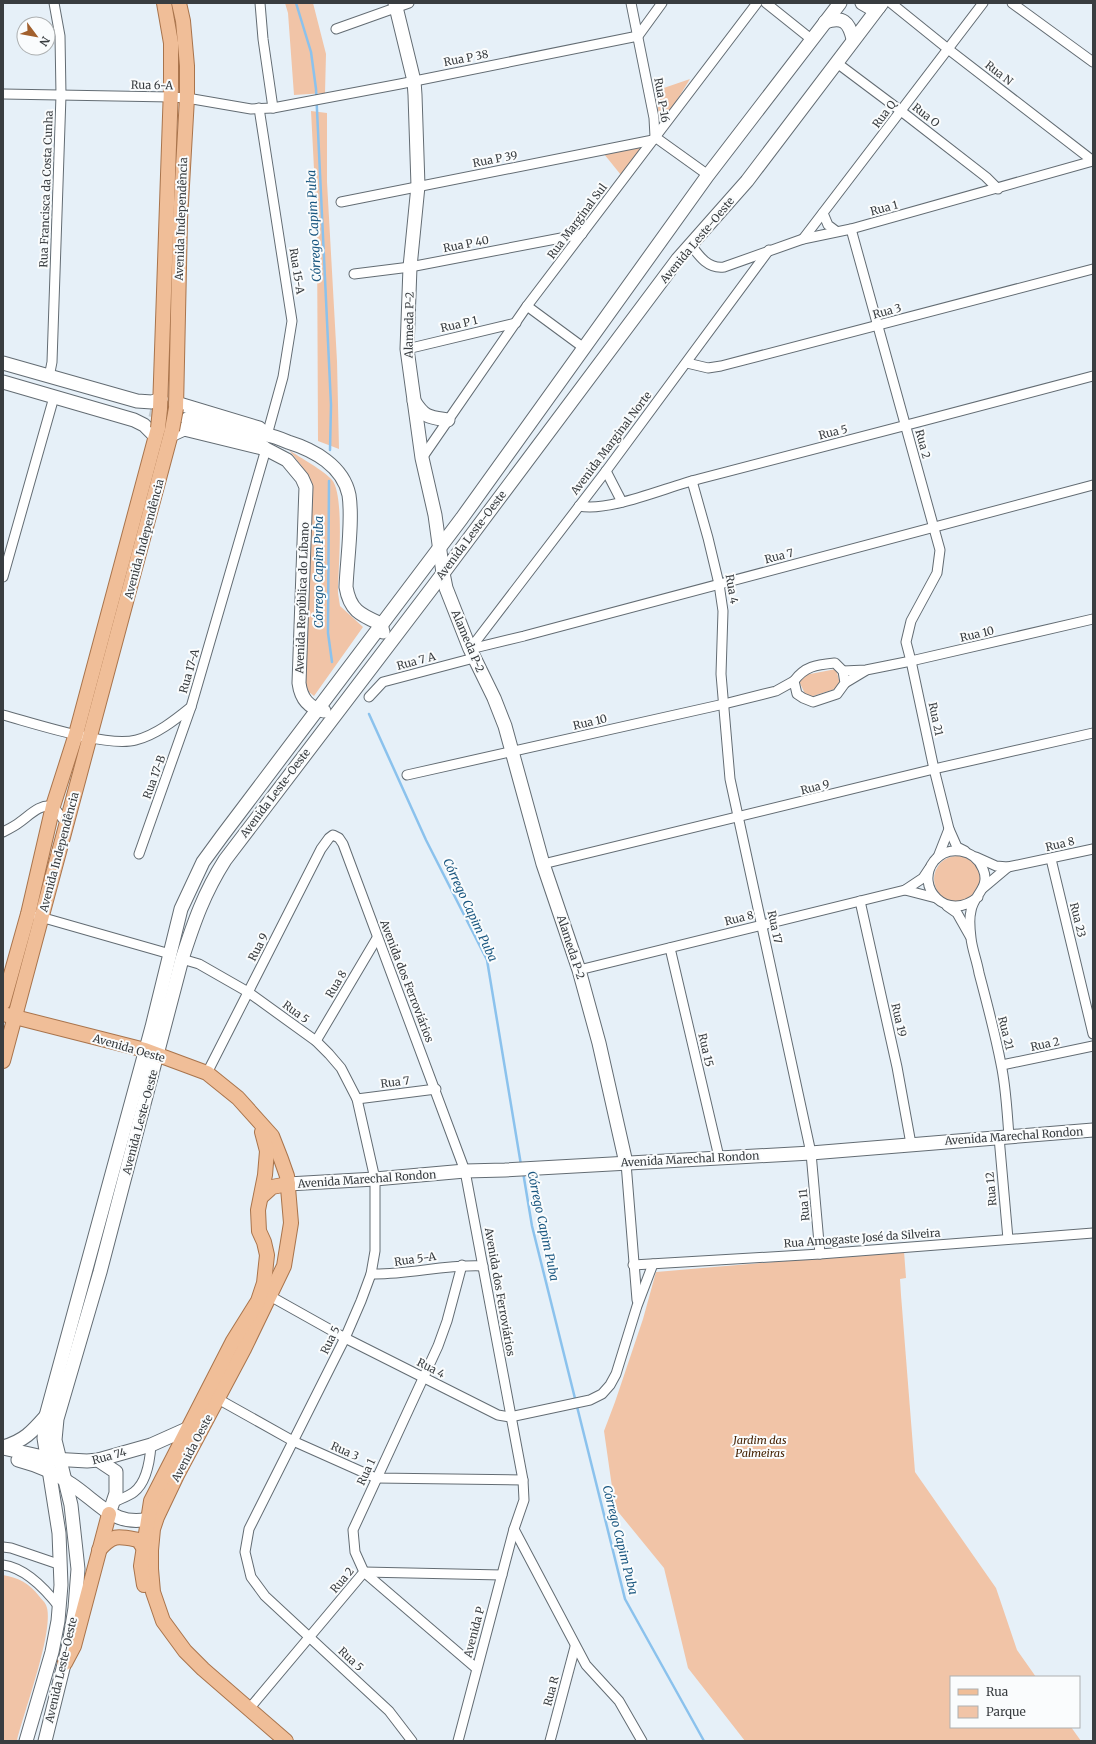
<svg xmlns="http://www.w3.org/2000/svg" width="1096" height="1744" font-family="Merriweather,serif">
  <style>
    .green { fill: #f1c4a7 }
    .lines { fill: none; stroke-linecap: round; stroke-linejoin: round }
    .stream { stroke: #8bc2ed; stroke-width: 2.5 }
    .secondary-tunnel { stroke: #c3ccd3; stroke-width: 13; stroke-dasharray: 13 6; stroke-linecap: butt }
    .street-casing { stroke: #636c73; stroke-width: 11 }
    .secondary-casing { stroke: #636c73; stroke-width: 15 }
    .primary-casing { stroke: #a9744c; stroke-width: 16 }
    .street { stroke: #fff; stroke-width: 9 }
    .secondary { stroke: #fff; stroke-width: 13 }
    .primary { stroke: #f0be98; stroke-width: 14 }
    .primary-bridge-casing { stroke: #a9744c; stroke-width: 16; stroke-linecap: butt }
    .primary-bridge { stroke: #f0be98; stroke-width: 14 }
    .labels { text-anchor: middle; stroke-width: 4; stroke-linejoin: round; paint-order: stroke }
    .street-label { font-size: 11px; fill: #393d40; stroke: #fafcfd }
    .park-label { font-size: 11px; font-style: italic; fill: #452203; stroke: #fafcfd }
    .water-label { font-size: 12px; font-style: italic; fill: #1a5780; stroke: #fafcfd }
  </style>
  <rect width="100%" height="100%" fill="#e6f0f8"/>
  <!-- green -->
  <g class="green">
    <polygon points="285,3 313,3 326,54 325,93 294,95 288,13"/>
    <polygon points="690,79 661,126 655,91"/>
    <polygon points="311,111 327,113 327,182 337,361 339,449 318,441 317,227"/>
    <polygon points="645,144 621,175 604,154"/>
    <path d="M289 450C299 457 325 471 332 480 345 495 338 571 338 593L340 606 363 627 314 696 309 692 305 683 310 574 312 485 303 468Z"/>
    <polygon points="836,669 841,687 807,698 798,679 805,675"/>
    <circle cx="957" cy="879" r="23"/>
    <polygon points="904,1251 906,1278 900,1279 901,1295 915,1472 996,1588 1017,1650 1036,1677 951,1677 951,1727 1071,1727 1081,1741 745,1741 688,1668 664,1568 615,1508 604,1431 615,1402 643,1319 656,1272"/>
    <path d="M3 1575C19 1578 29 1583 39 1596 41 1599 45 1602 46 1605 56 1627 23 1714 17 1741H3Z"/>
  </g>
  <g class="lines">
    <!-- stream -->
    <g class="stream">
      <polyline points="296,3 311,52 316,89 331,405 330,450"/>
      <polyline points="329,481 328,633 332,662"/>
      <polyline points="369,714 426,840 487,960 521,1165"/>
      <polyline points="523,1172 532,1226 625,1599 704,1741"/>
    </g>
    <!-- secondary-tunnel -->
    <polyline class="secondary-tunnel" points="150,410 185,418"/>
    <defs>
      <g id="street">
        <polyline points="260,3 263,39 273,108"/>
        <polyline points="631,3 654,118 655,137 708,175"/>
        <polyline points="766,3 811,39"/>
        <polyline points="891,3 948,49 1093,161"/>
        <polyline points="1012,3 1093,62"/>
        <polyline points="336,29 409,3"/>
        <polyline points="837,63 901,111 986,177 998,189"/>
        <polyline points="3,94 171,97 187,98 251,109 273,108 400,84 638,36 662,3"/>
        <polyline points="259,108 292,321 283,377 267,435"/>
        <polyline points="341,202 653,140"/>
        <polyline points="823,213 828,225 836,231"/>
        <polyline points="851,229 940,550 937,573 911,621 906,642 911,661 934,769 949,829 957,847 965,851"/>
        <polyline points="803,239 983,3"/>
        <path d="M691 245C699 256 708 269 724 267L803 239 851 229 1093 161"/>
        <polyline points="354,274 410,267 582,234"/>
        <polyline points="527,306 584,348"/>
        <polyline points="407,349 516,323"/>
        <polyline points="687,363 708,368 721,366 1093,269"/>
        <polyline points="49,377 52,362 61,95 60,36 54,3"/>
        <polyline points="422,458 527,306 757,3"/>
        <polyline points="606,471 622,502"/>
        <polyline points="692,481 708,538 719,584 723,611 721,674 730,779 811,1153 820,1254"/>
        <path d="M579 506C611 512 666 487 699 479 830 445 962 411 1093 376"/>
        <polyline points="3,577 54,397"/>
        <polyline points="470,649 524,636 1093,485"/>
        <polyline points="470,649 606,471 769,250"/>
        <path d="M835 663 843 671 845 683 837 694 813 702 803 698 797 694 794 681C805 666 816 665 835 663Z"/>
        <polyline points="843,671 866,670 911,661 1093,619"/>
        <polyline points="845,683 865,671"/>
        <polyline points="369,697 383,682 474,658"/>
        <path d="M3 715C33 723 108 748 136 740 156 735 175 720 191 707L266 449"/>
        <polyline points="407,775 724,704 776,691 794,681"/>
        <path d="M3 832C9 829 15 826 20 822 30 815 39 804 53 806L66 823"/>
        <polyline points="139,854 191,707"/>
        <polyline points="938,857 949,829"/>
        <polyline points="976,857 996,866 1008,867 1093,849"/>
        <polyline points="1051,859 1093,1034"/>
        <polyline points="543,864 934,769 1093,733"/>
        <polyline points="983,888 1008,867"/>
        <polyline points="905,890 936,898"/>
        <path d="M978 897C947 923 914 887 934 861 948 844 975 849 983 869 991 888 973 895 971 911 969 918 970 930 971 938 972 949 977 961 979 973 987 1003 995 1033 1001 1064 1006 1087 1007 1112 1009 1136"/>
        <polyline points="860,901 897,1067 911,1144"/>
        <polyline points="947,906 957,913 970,936"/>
        <polyline points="37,916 170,954"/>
        <polyline points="670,948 719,1157"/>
        <polyline points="182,959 199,964 248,992 316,1041 329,1054 341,1068 357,1099 375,1179 375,1251 371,1274 361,1301 345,1338 249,1529 245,1552 251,1577 265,1596 389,1711 412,1741"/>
        <polyline points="579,970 905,890 923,878 929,869"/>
        <polyline points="316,1041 377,938"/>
        <polyline points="1002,1065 1093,1046"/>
        <polyline points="207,1073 321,849 329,838 333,835 339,838 343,844 465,1171 523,1480 524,1500 514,1529 458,1741"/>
        <polyline points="357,1099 436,1089"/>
        <polyline points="999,1137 1008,1239"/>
        <polyline points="626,1163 637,1300"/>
        <polyline points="462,1265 447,1321 438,1346 353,1530 355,1552 364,1572 476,1668"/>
        <polyline points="633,1265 820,1254 1093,1233"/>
        <path d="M371 1274C409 1275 445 1264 483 1266"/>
        <polyline points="270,1296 345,1338 498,1415 510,1417 590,1400 602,1394 610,1385 616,1374 637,1306 653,1264"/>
        <polyline points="218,1399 293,1441 376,1478 523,1480"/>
        <path d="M114 1502C120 1499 129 1496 134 1492 147 1482 150 1460 151 1445"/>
        <polyline points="514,1529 586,1665 619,1701 642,1741"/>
        <polyline points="3,1547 11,1548 61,1565"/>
        <path d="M3 1565C26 1568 47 1591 60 1608"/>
        <polyline points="249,1709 364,1572 502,1575"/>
        <polyline points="550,1741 575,1647"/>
      </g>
      <g id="secondary">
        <polyline points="395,3 414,81 415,95 418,186 410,267 407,349 422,458 435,515 443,573 446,588 470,649 494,698 505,726 543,864 579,970 599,1043 626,1163"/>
        <polyline points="862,3 869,7 879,7"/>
        <path d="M825 22C843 16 849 22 853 39"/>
        <polyline points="3,363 137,401 152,402 161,399"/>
        <polyline points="3,382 134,420 144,425 155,436"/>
        <path d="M414 401C425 418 429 417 448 420"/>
        <polyline points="176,403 259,428 266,434"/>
        <path d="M187 419C205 423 224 429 243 433 251 435 259 434 267 435 274 436 281 439 288 442 314 450 343 466 349 495 353 520 347 561 346 587 350 611 361 615 381 624L383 632"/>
        <polyline points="171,435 184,429 262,448"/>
        <path d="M247 435 266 449 287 460 302 478 306 487 299 683C301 698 308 708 324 711"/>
        <polyline points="288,1184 375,1179 465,1171 505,1170 811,1153 1093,1130"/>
        <path d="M3 1447C24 1441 32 1432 46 1416"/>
        <polyline points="3,1448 52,1459 87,1461 98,1460 151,1445 189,1428"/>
        <path d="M18 1460C37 1465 56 1473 71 1484 102 1505 116 1530 157 1517"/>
        <polyline points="98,1460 116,1472 116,1493 109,1514"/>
        <polyline points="26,1741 52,1652 58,1621 61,1585 59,1533 44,1438 46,1416 152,1027 181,909 203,862 222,836 462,518 708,175 840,3"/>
        <path d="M45 1741 69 1644 75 1608 78 1569 71 1505 55 1440 57 1419 100 1272 182 959C194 922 204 893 225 860L432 588 678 259 747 181 882 3"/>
      </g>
      <g id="primary">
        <polyline points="176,408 180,220 187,98 187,66 183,21 179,3"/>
        <polyline points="160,409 171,87 171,43 164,3"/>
        <polyline points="3,1003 28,914 53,806 76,734 158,428"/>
        <polyline points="3,1014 145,1050 207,1073 238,1098 272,1136 281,1159 287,1176 291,1223 284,1266 244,1349 177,1475 157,1517 153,1529 151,1550 151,1569 153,1592 163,1621 185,1651 203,1669 286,1741"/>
        <polyline points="3,1061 172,430"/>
        <polyline points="261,1197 272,1187 288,1184"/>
        <path d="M99 1550C113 1534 118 1536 138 1540L143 1547"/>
        <polyline points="144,1585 141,1566 151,1501 233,1341 258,1301 264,1283 267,1255 264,1242 259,1231 258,1210 265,1175 267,1151 262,1132"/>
        <polyline points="65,1663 74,1646 109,1514"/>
      </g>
    </defs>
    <!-- street casing -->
    <use href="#street" class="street-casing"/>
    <!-- secondary casing -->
    <use href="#secondary" class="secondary-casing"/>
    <!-- primary casing -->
    <use href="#primary" class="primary-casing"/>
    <!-- street -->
    <use href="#street" class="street"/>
    <!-- secondary -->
    <use href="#secondary" class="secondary"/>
    <!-- primary -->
    <use href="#primary" class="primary"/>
    <defs>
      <g id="primary-bridge">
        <polyline points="158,428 160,409"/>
        <polyline points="172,430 176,408"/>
      </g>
    </defs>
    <!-- primary-bridge casing -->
    <use href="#primary-bridge" class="primary-bridge-casing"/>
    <!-- primary-bridge -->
    <use href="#primary-bridge" class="primary-bridge"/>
  </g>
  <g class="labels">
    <!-- street labels -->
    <g class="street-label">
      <text transform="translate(466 58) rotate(-11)" y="4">Rua P 38</text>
      <text transform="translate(999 73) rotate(38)" y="4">Rua N</text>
      <text transform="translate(152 85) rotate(1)" y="4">Rua 6-A</text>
      <text transform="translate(662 100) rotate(80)" y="4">Rua P-16</text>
      <text transform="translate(884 114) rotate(-53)" y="4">Rua Q</text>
      <text transform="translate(926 115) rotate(38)" y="4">Rua O</text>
      <text transform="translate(495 159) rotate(-11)" y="4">Rua P 39</text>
      <text transform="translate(46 189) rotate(-88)" y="4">Rua Francisca da Costa Cunha</text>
      <text transform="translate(884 208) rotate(-15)" y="4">Rua 1</text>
      <text transform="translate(181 219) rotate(-88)" y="4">Avenida Independência</text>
      <text transform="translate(577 221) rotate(-53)" y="4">Rua Marginal Sul</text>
      <text transform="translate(697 240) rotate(-50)" y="4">Avenida Leste-Oeste</text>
      <text transform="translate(466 244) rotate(-11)" y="4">Rua P 40</text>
      <text transform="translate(297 271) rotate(81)" y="4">Rua 15-A</text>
      <text transform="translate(887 311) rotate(-15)" y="4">Rua 3</text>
      <text transform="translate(459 324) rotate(-13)" y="4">Rua P 1</text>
      <text transform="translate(409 325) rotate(-89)" y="4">Alameda P-2</text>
      <text transform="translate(833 432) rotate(-14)" y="4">Rua 5</text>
      <text transform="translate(611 443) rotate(-53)" y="4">Avenida Marginal Norte</text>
      <text transform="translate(923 444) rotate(75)" y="4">Rua 2</text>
      <text transform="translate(471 535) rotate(-53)" y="4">Avenida Leste-Oeste</text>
      <text transform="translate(144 539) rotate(-75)" y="4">Avenida Independência</text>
      <text transform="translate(779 556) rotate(-14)" y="4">Rua 7</text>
      <text transform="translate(732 589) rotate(80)" y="4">Rua 4</text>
      <text transform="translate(302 598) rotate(-88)" y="4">Avenida República do Líbano</text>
      <text transform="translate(977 634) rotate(-13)" y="4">Rua 10</text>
      <text transform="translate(468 641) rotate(67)" y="4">Alameda P-2</text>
      <text transform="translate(416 661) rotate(-15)" y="4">Rua 7 A</text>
      <text transform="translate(189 671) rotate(-74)" y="4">Rua 17-A</text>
      <text transform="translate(936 719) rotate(78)" y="4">Rua 21</text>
      <text transform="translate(590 722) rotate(-13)" y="4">Rua 10</text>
      <text transform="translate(154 777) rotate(-70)" y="4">Rua 17-B</text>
      <text transform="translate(815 787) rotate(-14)" y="4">Rua 9</text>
      <text transform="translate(275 793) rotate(-53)" y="4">Avenida Leste-Oeste</text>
      <text transform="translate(1060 844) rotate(-13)" y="4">Rua 8</text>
      <text transform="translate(59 852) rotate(-75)" y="4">Avenida Independência</text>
      <text transform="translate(739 918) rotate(-14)" y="4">Rua 8</text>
      <text transform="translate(1078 920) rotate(76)" y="4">Rua 23</text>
      <text transform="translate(775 927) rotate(78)" y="4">Rua 17</text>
      <text transform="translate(258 947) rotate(-63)" y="4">Rua 9</text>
      <text transform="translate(571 947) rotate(72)" y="4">Alameda P-2</text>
      <text transform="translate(407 981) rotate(69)" y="4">Avenida dos Ferroviários</text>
      <text transform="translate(336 984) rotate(-59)" y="4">Rua 8</text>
      <text transform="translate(296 1012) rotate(36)" y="4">Rua 5</text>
      <text transform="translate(899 1020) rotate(77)" y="4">Rua 19</text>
      <text transform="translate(1006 1033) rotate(76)" y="4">Rua 21</text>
      <text transform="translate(1045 1044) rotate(-12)" y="4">Rua 2</text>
      <text transform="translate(129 1048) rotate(16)" y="4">Avenida Oeste</text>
      <text transform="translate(706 1050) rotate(77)" y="4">Rua 15</text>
      <text transform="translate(395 1082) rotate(-7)" y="4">Rua 7</text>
      <text transform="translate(140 1122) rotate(-75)" y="4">Avenida Leste-Oeste</text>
      <text transform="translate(1014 1136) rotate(-4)" y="4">Avenida Marechal Rondon</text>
      <text transform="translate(690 1159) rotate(-3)" y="4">Avenida Marechal Rondon</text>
      <text transform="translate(367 1179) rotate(-4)" y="4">Avenida Marechal Rondon</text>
      <text transform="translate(991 1189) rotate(-95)" y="4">Rua 12</text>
      <text transform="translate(804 1205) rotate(-95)" y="4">Rua 11</text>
      <text transform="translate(862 1238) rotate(-4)" y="4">Rua Amogaste José da Silveira</text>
      <text transform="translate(415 1259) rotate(-8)" y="4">Rua 5-A</text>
      <text transform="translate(500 1292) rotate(80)" y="4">Avenida dos Ferroviários</text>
      <text transform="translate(330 1340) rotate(-64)" y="4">Rua 5</text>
      <text transform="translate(431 1368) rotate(27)" y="4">Rua 4</text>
      <text transform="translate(192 1448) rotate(-62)" y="4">Avenida Oeste</text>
      <text transform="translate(345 1451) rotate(24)" y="4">Rua 3</text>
      <text transform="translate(109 1456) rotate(-15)" y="4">Rua 74</text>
      <text transform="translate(366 1472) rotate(-65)" y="4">Rua 1</text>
      <text transform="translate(342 1580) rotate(-50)" y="4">Rua 2</text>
      <text transform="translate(474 1632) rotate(-75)" y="4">Avenida P</text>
      <text transform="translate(351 1659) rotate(43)" y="4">Rua 5</text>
      <text transform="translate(61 1670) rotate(-77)" y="4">Avenida Leste-Oeste</text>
      <text transform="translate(551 1691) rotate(-75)" y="4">Rua R</text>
    </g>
    <!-- park labels -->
    <g class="park-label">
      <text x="760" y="1444">Jardim das<tspan x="760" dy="13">Palmeiras</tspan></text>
    </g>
    <!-- water labels -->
    <g class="water-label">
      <text transform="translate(314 226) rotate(-93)" y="4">Córrego Capim Puba</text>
      <text transform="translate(319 572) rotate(-90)" y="4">Córrego Capim Puba</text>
      <text transform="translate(470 910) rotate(65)" y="4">Córrego Capim Puba</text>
      <text transform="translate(543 1226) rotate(78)" y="4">Córrego Capim Puba</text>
      <text transform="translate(620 1540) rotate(76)" y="4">Córrego Capim Puba</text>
    </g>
  </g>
  <!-- border -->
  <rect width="1096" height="1744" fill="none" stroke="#393d40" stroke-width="8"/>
  <!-- legend -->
  <rect x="950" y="1676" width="130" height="52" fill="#fafcfd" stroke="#adb0b1"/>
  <rect x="958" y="1689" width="20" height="6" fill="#f0be98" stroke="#adb0b1"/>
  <text x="986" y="1696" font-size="12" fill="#393d40">Rua</text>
  <rect x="958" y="1706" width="20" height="12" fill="#f1c4a7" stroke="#adb0b1"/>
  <text x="986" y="1716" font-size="12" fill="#393d40">Parque</text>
  <!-- north arrow -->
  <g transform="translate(36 36) rotate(122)"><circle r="19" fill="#fafcfd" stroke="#adb0b1"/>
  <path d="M0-3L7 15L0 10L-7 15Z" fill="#a2602d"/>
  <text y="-6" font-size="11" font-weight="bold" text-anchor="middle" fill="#393d40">N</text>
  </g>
</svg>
